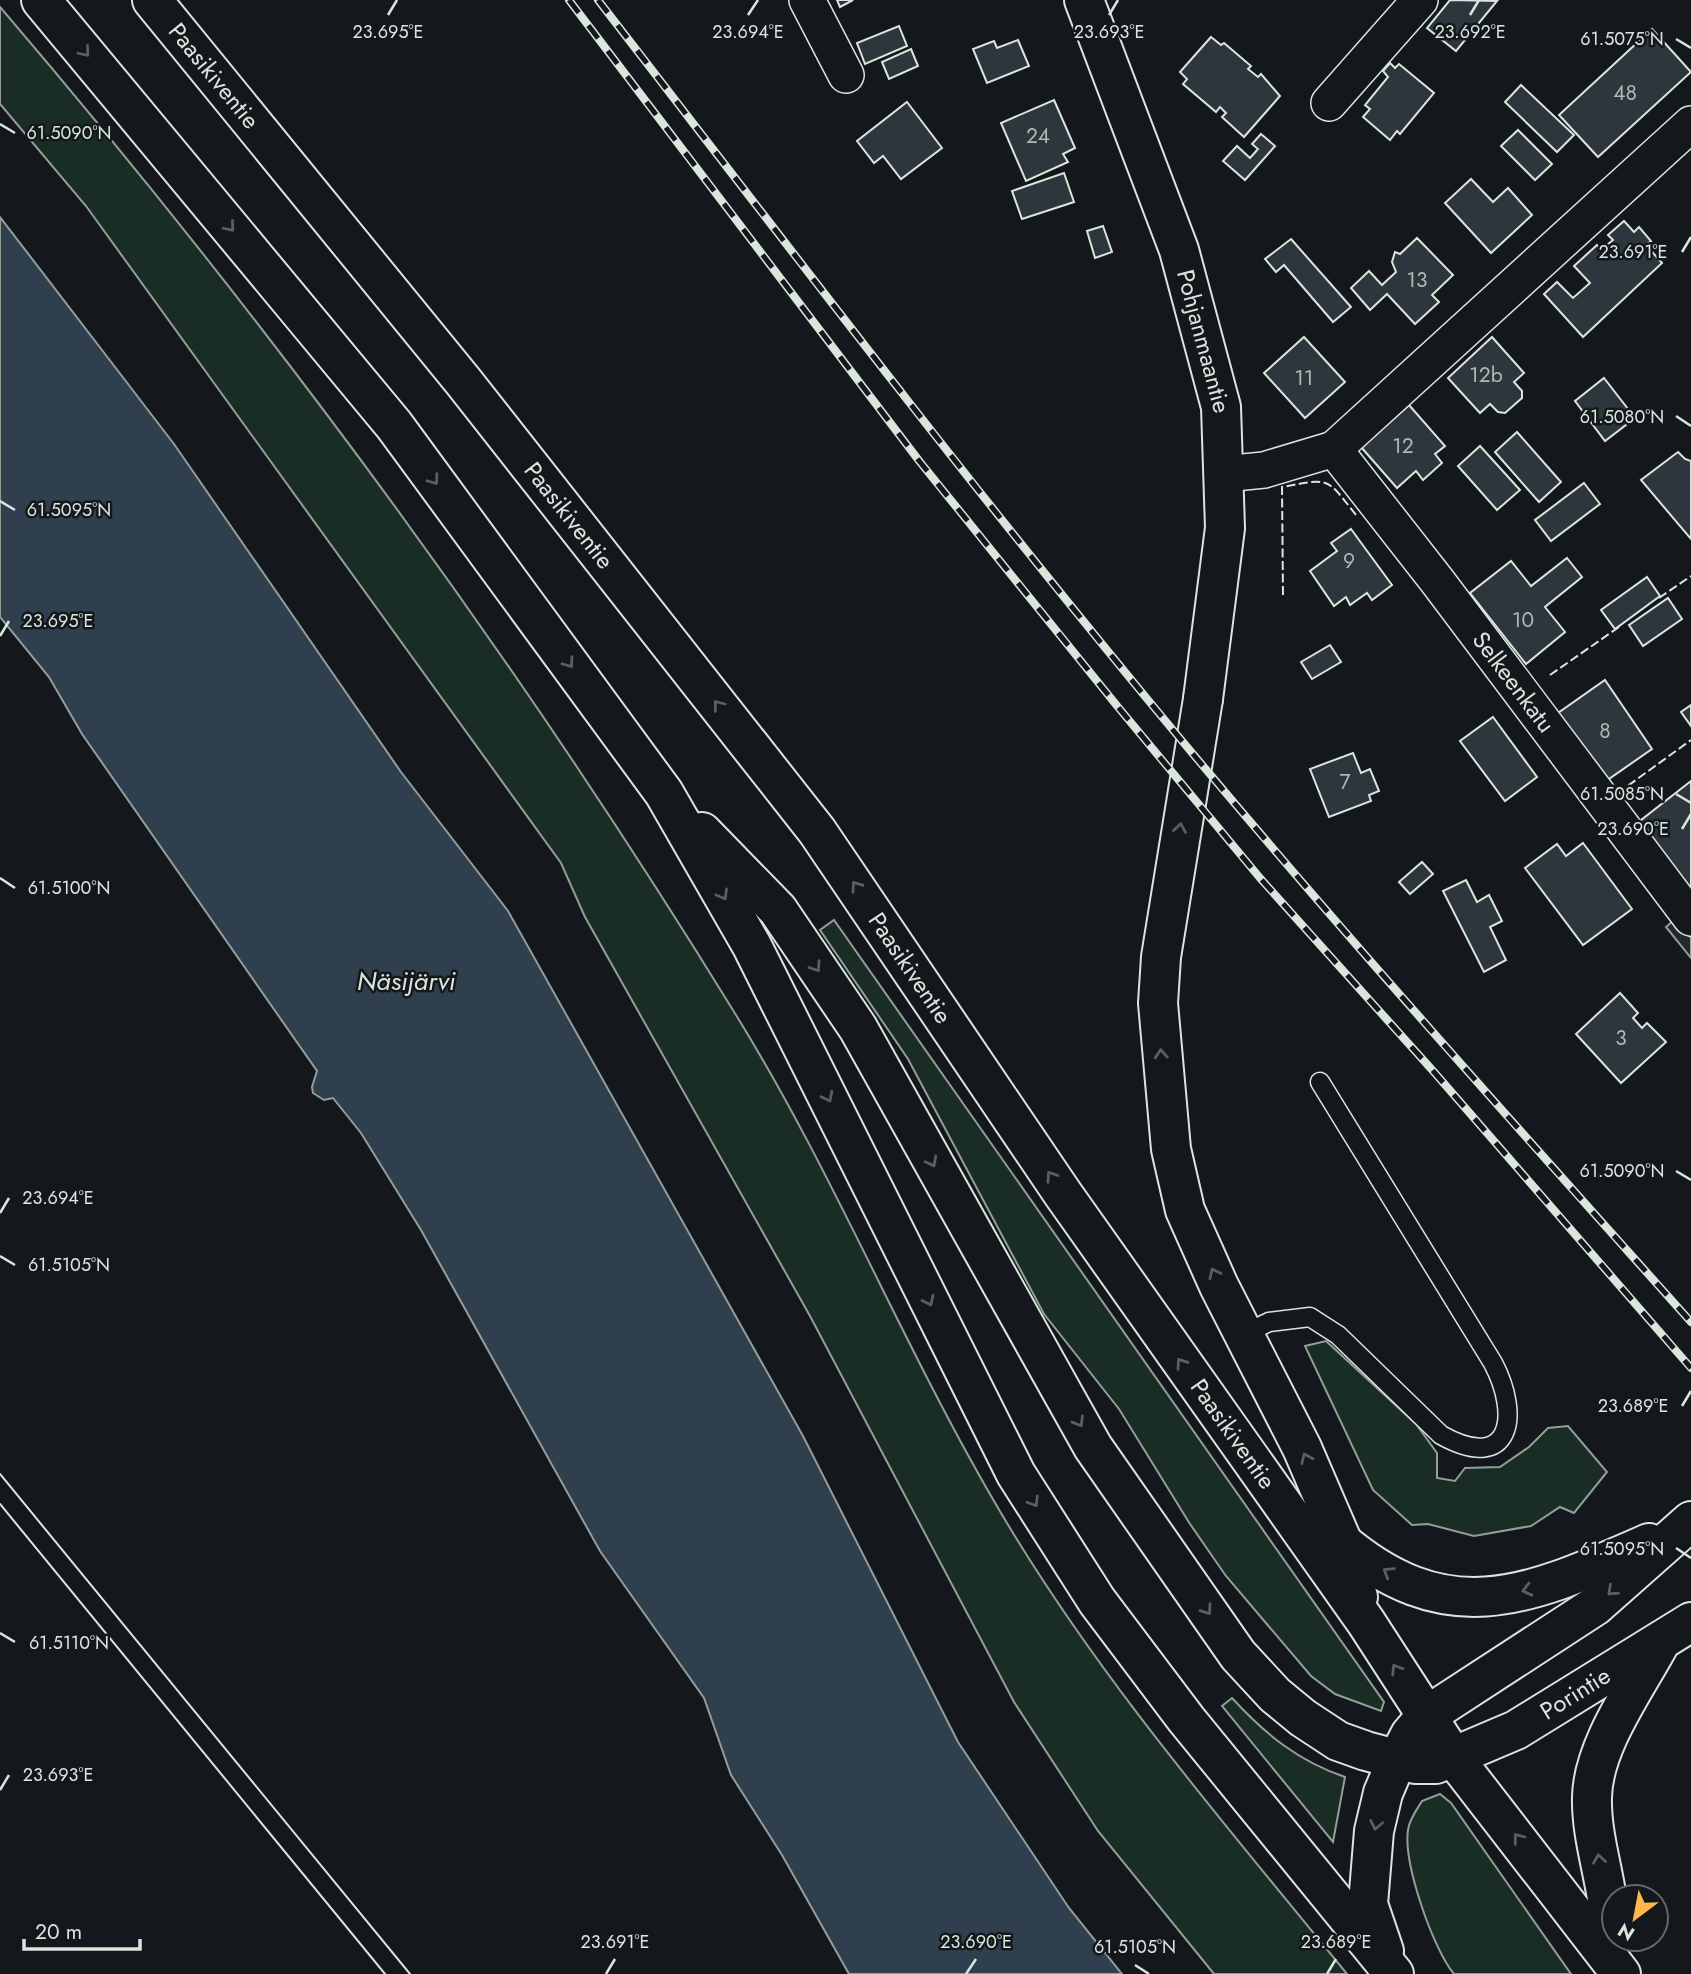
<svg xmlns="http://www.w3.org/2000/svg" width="1691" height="1974" font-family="Jost,sans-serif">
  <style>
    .green { fill: #1a2d24; stroke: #939e99; stroke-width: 2 }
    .parking { fill: #24282b; stroke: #939e99; stroke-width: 2 }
    .water { fill: #2f3f4d; stroke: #939e99; stroke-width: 2 }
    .building { fill: #2c363c; stroke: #d8e6dc; stroke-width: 2 }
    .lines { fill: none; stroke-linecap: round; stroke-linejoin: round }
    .service-casing { stroke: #d8e6dc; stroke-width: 21 }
    .minor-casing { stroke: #d8e6dc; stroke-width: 38 }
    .tertiary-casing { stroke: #d8e6dc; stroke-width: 42 }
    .trunk-casing { stroke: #d8e6dc; stroke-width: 42 }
    .service { stroke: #14181c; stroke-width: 18 }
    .minor { stroke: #14181c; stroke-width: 35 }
    .tertiary { stroke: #14181c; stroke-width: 38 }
    .trunk { stroke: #14181c; stroke-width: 38 }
    .tram { stroke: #d8e6dc; stroke-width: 2 }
    .rail-casing { stroke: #d8e6dc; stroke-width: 8 }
    .rail { stroke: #14181c; stroke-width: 5; stroke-dasharray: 16; stroke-linecap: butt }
    .fence { stroke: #d8e6dc; stroke-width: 2; stroke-dasharray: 9 3.5; stroke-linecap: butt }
    .oneway { stroke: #59605f }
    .ticks { fill: none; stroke: #d8e6dc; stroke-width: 2.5 }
    .labels { text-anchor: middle; stroke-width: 5; stroke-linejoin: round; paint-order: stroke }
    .number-label { font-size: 21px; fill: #adbab4 }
    .street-label { font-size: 24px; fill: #d8e6dc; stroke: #14181c }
    .water-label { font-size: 26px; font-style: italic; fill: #d8e6dc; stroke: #14181c }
    .ticks-label { font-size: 18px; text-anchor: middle; fill: #d8e6dc; stroke: #14181c; stroke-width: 5; stroke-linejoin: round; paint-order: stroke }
  </style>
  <rect width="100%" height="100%" fill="#14181c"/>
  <!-- green -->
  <g class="green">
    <path d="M0 7C270 323 518 660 736 1015 835 1175 905 1351 1001 1513 1099 1679 1226 1825 1347 1974H1214L1098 1831 1014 1702 810 1316 585 917 561 863 86 206 0 104Z"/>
    <polygon points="834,920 1384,1702 1381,1711 1335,1694 1311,1676 1226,1576 1190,1524 1119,1409 1044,1314 908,1059 820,930"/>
    <polygon points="1326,1341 1416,1424 1437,1453 1437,1478 1455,1481 1465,1468 1500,1467 1529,1447 1548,1428 1568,1426 1607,1472 1574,1513 1560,1507 1531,1526 1474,1536 1428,1524 1412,1525 1373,1490 1305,1346"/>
    <path d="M1232 1698C1265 1734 1298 1761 1345 1777L1333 1842 1222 1706Z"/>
    <path d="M1440 1794 1451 1803 1571 1974H1454C1433 1949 1403 1863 1408 1830 1409 1820 1417 1809 1422 1801Z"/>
  </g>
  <!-- parking -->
  <polygon class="parking" points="1675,919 1691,938 1691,958 1666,927"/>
  <!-- water -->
  <polygon class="water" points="0,217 174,444 401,772 508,911 803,1436 958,1742 1069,1908 1122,1974 849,1974 782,1855 731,1775 704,1698 600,1551 421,1230 361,1133 333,1098 324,1100 313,1093 312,1087 317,1071 82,734 49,677 0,617"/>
  <!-- building -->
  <g class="building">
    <polygon points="837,0 853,0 840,7"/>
    <polygon points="1450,0 1497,1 1456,51 1427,28"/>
    <polygon points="899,26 907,46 865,64 857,43"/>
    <polygon points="1652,29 1691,72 1598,157 1559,115"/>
    <polygon points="1211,37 1221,45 1224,43 1251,66 1248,69 1258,77 1261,74 1280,96 1244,137 1222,117 1226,113 1220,107 1216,112 1183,84 1187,79 1180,72"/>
    <polygon points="1018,40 1029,66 987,83 973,49 994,41 997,48"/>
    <polygon points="911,49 918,66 889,79 882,62"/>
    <polygon points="1390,63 1395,68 1399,64 1434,93 1400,134 1397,131 1390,140 1363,117 1370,109 1365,105 1388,77 1383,71"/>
    <polygon points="1521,85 1574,135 1557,152 1505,102"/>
    <polygon points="1054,100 1075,148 1063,154 1068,162 1026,181 1001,123"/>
    <polygon points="907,102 942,148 901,179 883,156 874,163 857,141"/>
    <polygon points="1518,130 1552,164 1535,180 1501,146"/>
    <polygon points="1261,134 1275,146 1245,180 1223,161 1237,146 1250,158 1258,149 1252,144"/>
    <polygon points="1064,173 1074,202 1022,219 1012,191"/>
    <polygon points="1471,179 1493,202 1508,188 1532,215 1491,253 1445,203"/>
    <polygon points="1624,221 1634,232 1639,227 1651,241 1646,245 1662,263 1583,337 1544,294 1557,282 1573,298 1590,283 1574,266 1597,245 1601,250 1613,240 1608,235"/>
    <polygon points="1103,226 1112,252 1095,258 1087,231"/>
    <polygon points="1417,238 1453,275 1432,295 1439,302 1415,324 1387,294 1370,310 1351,288 1369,271 1382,285 1396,272 1392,262 1395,252 1400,254"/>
    <polygon points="1291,239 1351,307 1333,322 1284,265 1276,272 1265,259"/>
    <polygon points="1304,337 1345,382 1305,418 1264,373"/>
    <polygon points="1492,337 1524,373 1514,382 1522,391 1522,398 1505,413 1498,412 1490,404 1480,413 1448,378"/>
    <polygon points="1604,378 1635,418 1605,441 1575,401"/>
    <polygon points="1409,405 1445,446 1435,454 1442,463 1423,480 1416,471 1397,488 1361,447"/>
    <polygon points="1517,432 1561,482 1539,502 1495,452"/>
    <polygon points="1480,446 1520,490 1497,510 1458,466"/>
    <polygon points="1678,452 1685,459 1691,461 1691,539 1641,480"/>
    <polygon points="1584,483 1600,504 1551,541 1535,520"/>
    <polygon points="1351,529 1392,585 1372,600 1367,593 1350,605 1346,597 1334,606 1310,571 1337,551 1331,543"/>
    <polygon points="1567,558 1582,577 1545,607 1565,632 1526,664 1470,593 1511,561 1531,586"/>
    <polygon points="1647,577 1660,596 1615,629 1601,610"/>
    <polygon points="1668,598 1682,619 1643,646 1629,625"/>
    <polygon points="1330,645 1341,662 1312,679 1301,662"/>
    <polygon points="1605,680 1652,749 1606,781 1558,713"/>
    <polygon points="1691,705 1691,726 1681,712"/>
    <polygon points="1493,717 1537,777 1505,801 1460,741"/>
    <polygon points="1353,753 1361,773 1370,769 1379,791 1369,795 1371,801 1329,817 1310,769"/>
    <polygon points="1691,781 1691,888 1688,890 1636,824"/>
    <polygon points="1583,843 1632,909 1583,945 1525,868 1557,844 1566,856"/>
    <polygon points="1422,862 1433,874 1410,894 1399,882"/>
    <polygon points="1466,880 1477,902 1489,895 1502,921 1490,927 1506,960 1484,972 1443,891"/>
    <polygon points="1620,993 1638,1013 1633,1018 1642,1028 1647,1023 1666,1042 1621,1083 1576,1034"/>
  </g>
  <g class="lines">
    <defs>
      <path id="service" d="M1244 1334 1269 1322 1310 1317 1338 1335 1441 1435C1511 1474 1521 1416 1493 1363L1320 1082"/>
      <g id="minor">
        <polyline points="807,0 846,75"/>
        <polyline points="1329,103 1420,0"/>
        <path id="s1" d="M1691 124 1334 449 1438 582 1691 918"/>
        <polyline points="1224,474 1264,470 1334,449"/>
      </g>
      <g id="tertiary">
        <path id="s2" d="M1084 0 1179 250 1221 407 1225 528 1203 699"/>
      </g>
      <g id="trunk">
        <polyline points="41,0 394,425 664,793 752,946 1016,1474 1097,1601 1186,1719 1394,1974"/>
        <path id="s3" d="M152 0 463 381 817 831 1063 1194 1366 1622 1454 1758 1621 1974"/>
        <polyline points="1203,699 1161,957 1158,1003 1171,1149 1185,1210 1219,1286 1302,1448 1343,1543 1358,1597"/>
        <path id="s4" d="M702 832 778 910 858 1028 1093 1447 1238 1655 1275 1695 1303 1718 1338 1741 1366 1751 1415 1764H1436L1516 1730 1691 1622"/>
        <path d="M1336 1537C1448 1635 1530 1595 1649 1543"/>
        <path d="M1605 1950C1607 1938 1610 1925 1609 1913 1605 1874 1591 1836 1592 1797 1593 1745 1637 1686 1661 1641"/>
        <polyline points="1384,1951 1368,1904 1374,1831 1383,1793 1397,1760 1410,1735 1426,1716 1595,1606 1691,1521"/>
      </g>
    </defs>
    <!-- service casing -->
    <use href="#service" class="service-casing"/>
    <!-- minor casing -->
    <use href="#minor" class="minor-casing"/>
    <!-- tertiary casing -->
    <use href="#tertiary" class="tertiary-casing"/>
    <!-- trunk casing -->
    <use href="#trunk" class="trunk-casing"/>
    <!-- service -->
    <use href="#service" class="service"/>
    <!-- minor -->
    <use href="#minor" class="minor"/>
    <!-- tertiary -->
    <use href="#tertiary" class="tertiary"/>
    <!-- trunk -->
    <use href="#trunk" class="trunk"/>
    <!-- tram -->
    <g class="tram">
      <polyline points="0,1474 410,1974"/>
      <polyline points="0,1504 385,1974"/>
    </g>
    <defs>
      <g id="rail">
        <polyline points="569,0 920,462 1118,707 1260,878 1434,1072 1691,1368"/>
        <path d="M598 0C772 225 944 452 1125 672 1307 894 1500 1108 1691 1322"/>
      </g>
    </defs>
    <!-- rail casing -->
    <use href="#rail" class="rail-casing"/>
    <!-- rail -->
    <use href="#rail" class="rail"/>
    <!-- fence -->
    <g class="fence">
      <path d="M1283 595 1282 487C1331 478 1326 477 1356 515"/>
      <polyline points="1659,598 1691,576"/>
      <polyline points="1550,675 1619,627"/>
      <polyline points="1618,793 1691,740"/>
    </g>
  </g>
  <!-- one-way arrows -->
  <defs><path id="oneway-chevron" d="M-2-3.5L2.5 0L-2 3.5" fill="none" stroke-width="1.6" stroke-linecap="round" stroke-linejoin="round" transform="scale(1.75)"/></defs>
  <g class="oneway">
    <use href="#oneway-chevron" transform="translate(85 52) rotate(50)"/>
    <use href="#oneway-chevron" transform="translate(230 227) rotate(50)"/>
    <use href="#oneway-chevron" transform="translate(434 480) rotate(54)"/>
    <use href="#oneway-chevron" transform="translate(569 663) rotate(54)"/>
    <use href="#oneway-chevron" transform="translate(718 705) rotate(-128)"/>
    <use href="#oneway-chevron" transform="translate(1180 828) rotate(-81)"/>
    <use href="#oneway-chevron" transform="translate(856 886) rotate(-125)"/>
    <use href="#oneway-chevron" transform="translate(723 895) rotate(60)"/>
    <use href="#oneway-chevron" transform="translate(816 967) rotate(56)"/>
    <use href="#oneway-chevron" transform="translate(1161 1054) rotate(-94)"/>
    <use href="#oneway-chevron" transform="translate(828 1097) rotate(63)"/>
    <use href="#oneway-chevron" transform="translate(932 1162) rotate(62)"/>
    <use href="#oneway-chevron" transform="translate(1051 1176) rotate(-124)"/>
    <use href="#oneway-chevron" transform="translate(1214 1273) rotate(-115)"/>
    <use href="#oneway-chevron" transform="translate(929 1301) rotate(64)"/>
    <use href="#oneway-chevron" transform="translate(1181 1363) rotate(-125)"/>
    <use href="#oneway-chevron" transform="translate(1079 1422) rotate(59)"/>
    <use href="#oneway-chevron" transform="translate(1306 1458) rotate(-114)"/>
    <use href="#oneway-chevron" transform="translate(1034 1502) rotate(58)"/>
    <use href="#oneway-chevron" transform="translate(1388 1572) rotate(-148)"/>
    <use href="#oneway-chevron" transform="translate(1527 1590) rotate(166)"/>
    <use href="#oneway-chevron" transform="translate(1612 1591) rotate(138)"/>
    <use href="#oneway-chevron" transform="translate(1207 1610) rotate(55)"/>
    <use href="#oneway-chevron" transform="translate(1396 1669) rotate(-122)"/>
    <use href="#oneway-chevron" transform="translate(1376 1825) rotate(101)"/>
    <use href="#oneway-chevron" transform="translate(1518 1838) rotate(-128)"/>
    <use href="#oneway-chevron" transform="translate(1599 1859) rotate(-98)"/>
  </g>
  <!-- ticks -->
  <path class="ticks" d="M388 15 397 0M748 15 758 0M1109 15 1118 0M1470 15 1479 0M1676 39 1691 48M0 124 15 133M1682 252 1691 237M1676 416 1691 426M0 501 15 510M0 636 9 621M1676 794 1691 803M1682 829 1691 814M0 878 15 888M1676 1171 1691 1180M0 1213 9 1198M0 1256 15 1265M1682 1406 1691 1391M1676 1548 1691 1558M0 1633 15 1642M0 1790 9 1775M1135 1965 1149 1974M606 1974 615 1959M966 1974 976 1959M1327 1974 1336 1959"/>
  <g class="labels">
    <!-- number labels -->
    <g class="number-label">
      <text x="1625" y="100">48</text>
      <text x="1038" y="143">24</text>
      <text x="1417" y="287">13</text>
      <text x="1486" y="382">12b</text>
      <text x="1304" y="385">11</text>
      <text x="1403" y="453">12</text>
      <text x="1349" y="568">9</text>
      <text x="1523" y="627">10</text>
      <text x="1605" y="738">8</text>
      <text x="1345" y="789">7</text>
      <text x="1621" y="1045">3</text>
    </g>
    <!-- street labels -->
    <g class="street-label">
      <text dy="8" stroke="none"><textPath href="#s3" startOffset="98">Paasikiventie</textPath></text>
      <text dy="8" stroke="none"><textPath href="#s2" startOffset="362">Pohjanmaantie</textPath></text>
      <text dy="8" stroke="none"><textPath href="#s3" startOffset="663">Paasikiventie</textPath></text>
      <text dy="8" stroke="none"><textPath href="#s1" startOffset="777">Selkeenkatu</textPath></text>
      <text dy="8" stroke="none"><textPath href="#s3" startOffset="1230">Paasikiventie</textPath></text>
      <text dy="8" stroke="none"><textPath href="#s3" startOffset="1797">Paasikiventie</textPath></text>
      <text dy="8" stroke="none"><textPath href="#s4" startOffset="1376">Porintie</textPath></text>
    </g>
    <!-- water labels -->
    <g class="water-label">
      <text x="406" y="990">Näsijärvi</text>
    </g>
  </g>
  <g class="ticks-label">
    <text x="388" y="38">23.695°E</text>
    <text x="748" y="38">23.694°E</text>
    <text x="1109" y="38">23.693°E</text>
    <text x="1470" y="38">23.692°E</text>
    <text x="1622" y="45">61.5075°N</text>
    <text x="69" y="139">61.5090°N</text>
    <text x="1633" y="258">23.691°E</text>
    <text x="1622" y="423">61.5080°N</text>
    <text x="69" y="516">61.5095°N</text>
    <text x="58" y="627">23.695°E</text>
    <text x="1622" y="800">61.5085°N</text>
    <text x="1633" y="835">23.690°E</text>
    <text x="69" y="894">61.5100°N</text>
    <text x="1622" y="1177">61.5090°N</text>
    <text x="58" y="1204">23.694°E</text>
    <text x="69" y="1271">61.5105°N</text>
    <text x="1633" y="1412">23.689°E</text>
    <text x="1622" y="1555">61.5095°N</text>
    <text x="69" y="1649">61.5110°N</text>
    <text x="58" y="1781">23.693°E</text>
    <text x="615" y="1948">23.691°E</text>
    <text x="976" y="1948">23.690°E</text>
    <text x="1336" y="1948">23.689°E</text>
    <text x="1135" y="1953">61.5105°N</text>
  </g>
  <!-- north arrow -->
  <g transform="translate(1635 1918) rotate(212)"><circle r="33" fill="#14181c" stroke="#626a69" stroke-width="2"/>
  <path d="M0-5L12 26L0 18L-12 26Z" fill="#ffb74d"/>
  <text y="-10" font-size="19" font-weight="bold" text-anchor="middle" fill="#d8e6dc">N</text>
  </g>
  <!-- scale -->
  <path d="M24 1939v10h116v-10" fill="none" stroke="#d8e6dc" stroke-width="3.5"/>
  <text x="35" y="1939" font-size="21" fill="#d8e6dc" stroke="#14181c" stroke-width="5" paint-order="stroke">20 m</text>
</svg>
